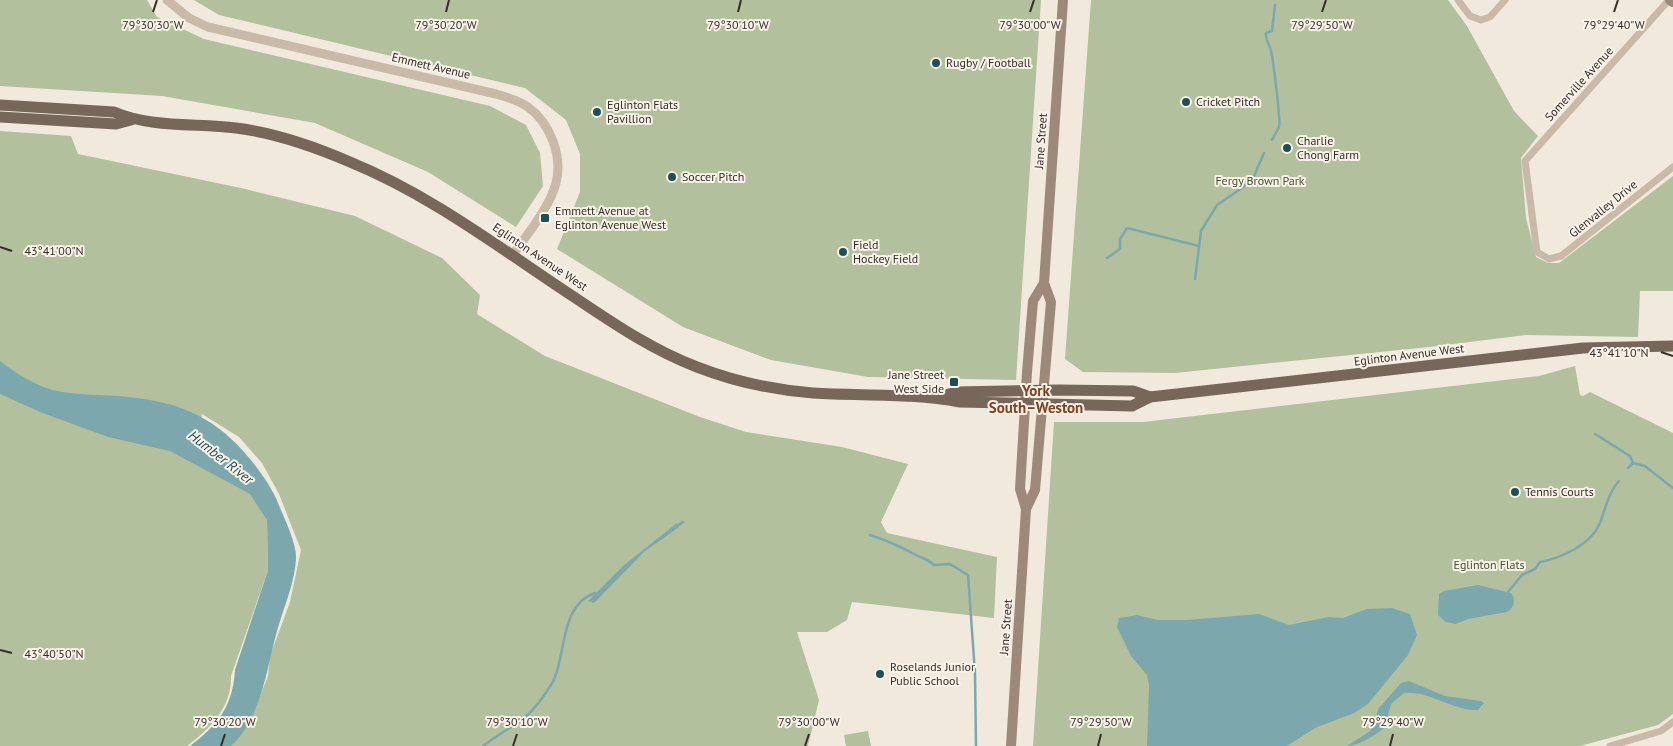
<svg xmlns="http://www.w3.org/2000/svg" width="1673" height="746" font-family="'PT Sans',sans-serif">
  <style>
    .green { fill: #b2c09d }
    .water { fill: #7ca8ad }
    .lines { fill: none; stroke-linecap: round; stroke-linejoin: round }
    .stream { stroke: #7ca8ad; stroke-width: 2.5 }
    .minor { stroke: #c9b9a8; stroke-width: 7 }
    .tertiary { stroke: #c9b9a8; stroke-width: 9 }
    .secondary { stroke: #9c897a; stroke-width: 10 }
    .primary { stroke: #77665a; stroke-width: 11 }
    .ticks { fill: none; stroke: #362d28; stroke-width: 2 }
    .poi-dot { fill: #1f4f56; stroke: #f9f2e8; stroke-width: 2 }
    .labels { text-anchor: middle; stroke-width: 4; stroke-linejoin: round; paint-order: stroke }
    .poi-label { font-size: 12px; fill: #362d28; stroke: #f9f2e8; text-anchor: start }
    .street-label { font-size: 12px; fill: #362d28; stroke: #f9f2e8 }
    .park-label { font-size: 12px; fill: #43532d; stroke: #f9f2e8 }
    .water-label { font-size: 14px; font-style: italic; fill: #1f4f56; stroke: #f9f2e8 }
    .quarter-label { font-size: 15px; font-weight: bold; fill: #824124; stroke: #f9f2e8 }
    .ticks-label { font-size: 12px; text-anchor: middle; fill: #362d28; stroke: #f9f2e8; stroke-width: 4; stroke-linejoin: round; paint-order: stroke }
  </style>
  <rect width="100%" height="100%" fill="#f1e9dc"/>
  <!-- green -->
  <g class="green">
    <polygon points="0,0 147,0 157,17 204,39 490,106 526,125 540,153 543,186 516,227 428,172 315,123 162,96 0,86"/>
    <polygon points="194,0 1041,0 1016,380 868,377 771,360 683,327 557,249 580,192 580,154 566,120 525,88 219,15"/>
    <polygon points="1091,0 1448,0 1467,26 1514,111 1538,136 1521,158 1526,218 1536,257 1548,263 1559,263 1673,176 1673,291 1640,291 1638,337 1526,335 1429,347 1175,373 1083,372 1065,359"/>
    <path d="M0 131 71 136 78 154 241 188 355 216 442 258 480 295 477 314 545 356 700 417 746 432 842 447 908 464 881 522 887 533 997 557 994 618 852 602 847 620 827 632H797L819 700 808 746H225L253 714 268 676 270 656 290 602 301 550 279 494 262 463 239 437 202 414 196 457 252 492 267 520 268 570 231 676C232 707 210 729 187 746H0Z"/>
    <polygon points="1575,366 1580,395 1583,396 1590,392 1673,433 1673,714 1658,725 1580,746 1033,746 1054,422 1143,422 1539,376"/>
    <polygon points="868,731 871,746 846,746 844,735"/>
  </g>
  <!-- water -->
  <g class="water">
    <path d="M0 361C16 373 34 385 53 390 78 396 103 394 128 397 177 402 211 415 244 452 257 467 267 480 276 498 282 514 297 542 296 559 295 578 287 600 281 618 267 659 265 715 231 746H190C218 725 233 706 235 670L268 570 267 520 250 494 170 451 108 437 40 412 0 394Z"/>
    <polygon points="677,523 679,527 644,552 599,598 594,603 588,601 623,566"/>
    <path d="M1478 585 1511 593C1516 599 1514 609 1507 612L1468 619 1456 624 1446 622 1438 615 1439 594 1444 591Z"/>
    <polygon points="1392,608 1410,614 1417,635 1408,655 1368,704 1354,713 1315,728 1287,746 1147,746 1149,685 1147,675 1131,656 1117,627 1119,618 1137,615 1158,620 1187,620 1259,614 1289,625 1329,617 1343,618 1367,609"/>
    <path d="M1409 681 1445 696 1481 701 1484 703 1478 710C1451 711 1430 690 1404 693L1391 704 1388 715 1391 721C1384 731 1359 746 1347 746L1370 731 1379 708 1401 683Z"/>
  </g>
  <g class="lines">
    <!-- stream -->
    <g class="stream">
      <path d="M1272 140C1274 136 1277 131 1279 127 1281 121 1273 59 1271 51 1270 44 1265 41 1266 33L1272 31 1275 5"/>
      <polyline points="1107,258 1120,249 1120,239 1127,228 1199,246"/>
      <polyline points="1195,279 1201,231 1217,205 1242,188 1254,176 1264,153"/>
      <polyline points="1595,434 1630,456 1633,463"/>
      <polyline points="1633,463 1645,466 1673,488"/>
      <polyline points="1628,468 1633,463"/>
      <polyline points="676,527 683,522"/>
      <path d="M870 535C886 540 899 546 914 554 921 558 927 558 934 565L950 564 968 575 975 673 976 746"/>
      <path d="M1508 592 1522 575 1535 569 1540 562C1561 558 1591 545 1600 523 1605 509 1609 492 1619 481"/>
      <path d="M483 746C496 736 511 728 524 718 534 710 544 696 551 685 567 660 558 605 595 593"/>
    </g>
    <!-- minor -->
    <g class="minor">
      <polyline points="1458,0 1470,16 1481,20 1490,17 1505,0"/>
      <polyline points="1669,0 1525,161 1537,252 1549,259 1561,256 1673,167"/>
      <polyline points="1610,746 1661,731 1673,722"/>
    </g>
    <!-- tertiary -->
    <path class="tertiary" d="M167 0 189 18 208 27 496 94C506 97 518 100 528 107 550 123 563 156 556 183 549 209 527 234 512 256"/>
    <!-- secondary -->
    <g class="secondary">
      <polyline points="1670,0 1673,2"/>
      <polyline points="1026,509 1035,490 1051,302 1044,283 1063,0"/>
      <polyline points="1011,746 1026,509 1020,489 1027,372 1033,301 1044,283"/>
    </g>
    <!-- primary -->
    <g class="primary">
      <path d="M0 105 114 112C151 128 196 123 236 128 276 133 313 146 350 162 431 195 501 249 574 297 613 323 652 350 697 367 733 381 774 390 813 393 862 396 912 393 960 402L1132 406 1150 397 1583 348 1673 346"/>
      <polyline points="0,117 116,124 131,120"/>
      <polyline points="939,397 956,392 1059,390 1133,391 1150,397"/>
    </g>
  </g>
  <!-- ticks -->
  <path class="ticks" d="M153 12 157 0M446 12 449 0M738 12 741 0M1030 12 1034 0M1322 12 1326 0M1614 12 1618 0M0 247 12 251M1661 352 1673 356M0 650 12 653M221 746 225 734M513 746 517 734M805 746 809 734M1098 746 1101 734M1390 746 1393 734"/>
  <!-- markers -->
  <g class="poi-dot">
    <circle cx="936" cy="63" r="5"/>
    <circle cx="1186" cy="102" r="5"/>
    <circle cx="597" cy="112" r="5"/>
    <circle cx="1287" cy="148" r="5"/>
    <circle cx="672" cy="177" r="5"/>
    <rect x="540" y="213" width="10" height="10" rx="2.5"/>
    <circle cx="843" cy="252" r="5"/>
    <rect x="949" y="377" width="10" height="10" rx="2.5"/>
    <circle cx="1515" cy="492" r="5"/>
    <circle cx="880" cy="674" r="5"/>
  </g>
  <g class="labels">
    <!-- poi labels -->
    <g class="poi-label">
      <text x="946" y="67">Rugby / Football</text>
      <text x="1196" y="106">Cricket Pitch</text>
      <text x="607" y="109">Eglinton Flats<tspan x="607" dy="14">Pavillion</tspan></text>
      <text x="1297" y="145">Charlie<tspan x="1297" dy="14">Chong Farm</tspan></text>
      <text x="682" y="181">Soccer Pitch</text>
      <text x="555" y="215">Emmett Avenue at<tspan x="555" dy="14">Eglinton Avenue West</tspan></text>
      <text x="853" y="249">Field<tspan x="853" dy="14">Hockey Field</tspan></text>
      <text x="944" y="379" text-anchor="end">Jane Street<tspan x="944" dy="14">West Side</tspan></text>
      <text x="1525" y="496">Tennis Courts</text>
      <text x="890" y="671">Roselands Junior<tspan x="890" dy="14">Public School</tspan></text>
    </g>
    <!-- street labels -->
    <g class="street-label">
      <text transform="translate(431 66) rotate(13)" y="4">Emmett Avenue</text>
      <text transform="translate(1579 84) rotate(-48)" y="4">Somerville Avenue</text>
      <text transform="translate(1041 141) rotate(-86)" y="4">Jane Street</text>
      <text transform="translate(1603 209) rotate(-39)" y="4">Glenvalley Drive</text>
      <text transform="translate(540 257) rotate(34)" y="4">Eglinton Avenue West</text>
      <text transform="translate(1409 355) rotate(-7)" y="4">Eglinton Avenue West</text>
      <text transform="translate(1006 627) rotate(-86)" y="4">Jane Street</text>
    </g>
    <!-- park labels -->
    <g class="park-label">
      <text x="1260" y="185">Fergy Brown Park</text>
      <text x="1489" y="569">Eglinton Flats</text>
    </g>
    <!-- water labels -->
    <g class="water-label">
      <text transform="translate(221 457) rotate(38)" y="5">Humber River</text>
    </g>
    <!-- quarter labels -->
    <g class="quarter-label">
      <text x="1036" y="396">York<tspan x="1036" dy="17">South–Weston</tspan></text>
    </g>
  </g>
  <g class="ticks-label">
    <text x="153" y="29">79°30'30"W</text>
    <text x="446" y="29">79°30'20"W</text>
    <text x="738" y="29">79°30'10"W</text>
    <text x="1030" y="29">79°30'00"W</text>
    <text x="1322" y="29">79°29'50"W</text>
    <text x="1614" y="29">79°29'40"W</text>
    <text x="54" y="255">43°41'00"N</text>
    <text x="1619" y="357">43°41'10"N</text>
    <text x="54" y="658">43°40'50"N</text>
    <text x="225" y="726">79°30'20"W</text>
    <text x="517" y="726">79°30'10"W</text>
    <text x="809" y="726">79°30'00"W</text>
    <text x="1101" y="726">79°29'50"W</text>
    <text x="1393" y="726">79°29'40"W</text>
  </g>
</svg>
